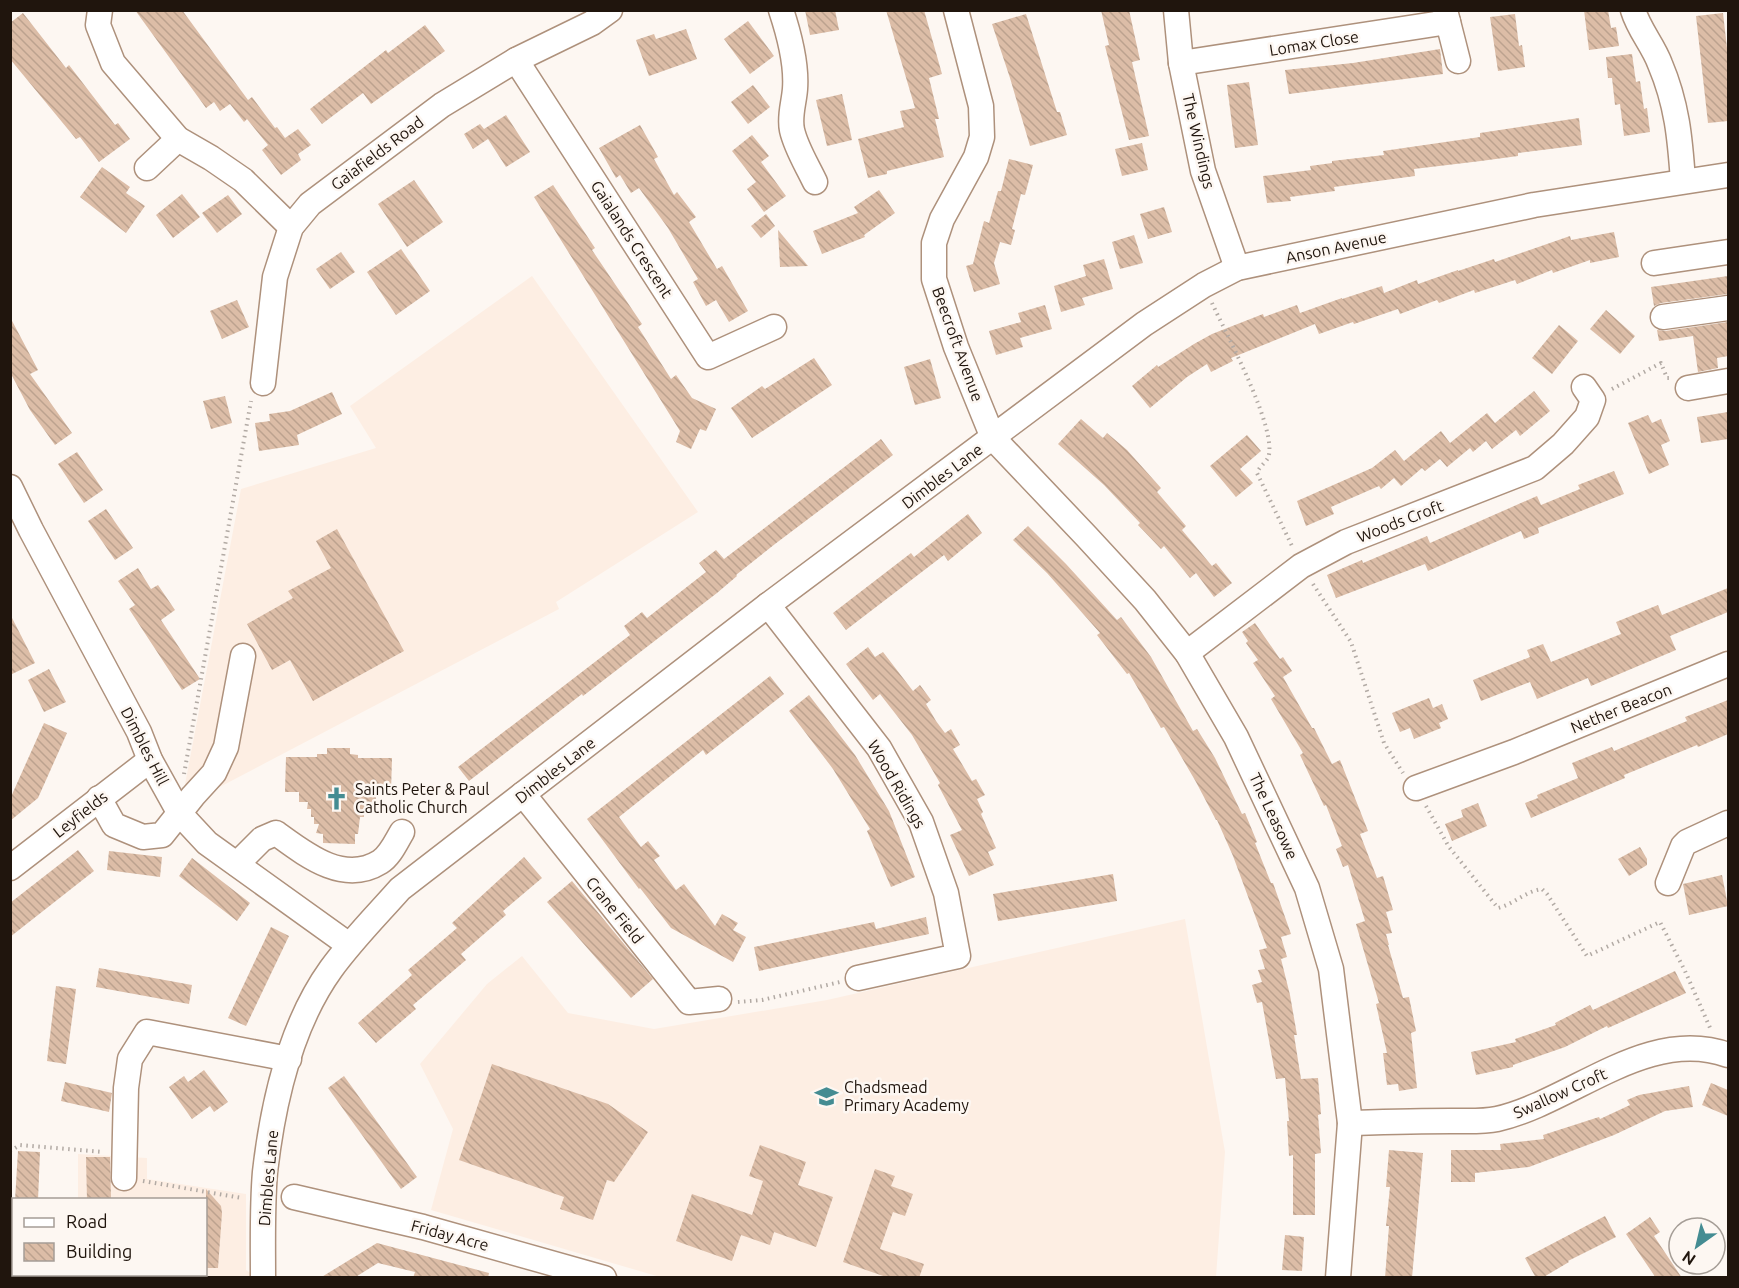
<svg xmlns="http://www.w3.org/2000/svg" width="1739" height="1288" font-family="Ubuntu,sans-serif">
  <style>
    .built { fill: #fdeee3 }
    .building { fill: url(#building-back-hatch) }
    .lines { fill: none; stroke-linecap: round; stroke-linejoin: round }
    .minor-casing { stroke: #ae917c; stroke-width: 27 }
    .path { stroke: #b2aaa4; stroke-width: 4; stroke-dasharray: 1.5 4.5; stroke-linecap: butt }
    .minor { stroke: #fff; stroke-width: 24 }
    .labels { text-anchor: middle; stroke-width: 5; stroke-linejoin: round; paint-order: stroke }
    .street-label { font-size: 16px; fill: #20150d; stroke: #fdf7f2 }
    .poi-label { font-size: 16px; fill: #20150d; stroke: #fdf7f2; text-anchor: start }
  </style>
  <defs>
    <pattern id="building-back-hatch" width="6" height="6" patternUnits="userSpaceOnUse" patternTransform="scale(1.5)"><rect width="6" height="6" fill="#dcbda7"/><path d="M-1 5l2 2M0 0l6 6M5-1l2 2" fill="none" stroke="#bca28f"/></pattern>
  </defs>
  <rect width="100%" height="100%" fill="#fdf7f2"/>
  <!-- built -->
  <g class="built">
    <polygon points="532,276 698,512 556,602 559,609 210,792 183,795 241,489 376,448 350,406"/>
    <polygon points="1185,919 1225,1152 1216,1277 660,1277 431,1210 453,1129 420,1064 487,984 522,956 568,1013 654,1029 827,1000"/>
    <polygon points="78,1154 147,1158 147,1179 246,1194 246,1270 256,1277 79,1277 79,1274 206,1274 206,1200 78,1199"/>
  </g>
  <!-- building -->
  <g class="building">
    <polygon points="135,10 182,10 248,100 252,97 275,128 277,127 285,138 298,129 311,145 298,154 301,160 281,175 262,150 268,145 247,119 244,122 230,104 220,111 214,102 206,108"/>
    <polygon points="805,10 835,10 839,30 810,35"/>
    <polygon points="886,10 924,10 942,74 929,78 939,119 935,119 944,157 887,171 887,174 868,178 858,139 904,127 900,111 915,108"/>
    <polygon points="1101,10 1129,10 1140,60 1132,62 1149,136 1129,140 1105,46 1109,45"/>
    <polygon points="1584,10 1608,10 1611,28 1616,27 1619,46 1589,50"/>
    <polygon points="23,13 66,68 69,65 115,125 118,123 130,139 99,162 80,137 76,139 10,59 10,23"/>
    <polygon points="1723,13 1728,57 1728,121 1708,123 1696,16"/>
    <polygon points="1026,14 1057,112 1060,112 1067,135 1030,146 1010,78 992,24"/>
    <polygon points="1515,14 1519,46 1522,45 1525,67 1498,71 1490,17"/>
    <polygon points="748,21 774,56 750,74 724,39"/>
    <polygon points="425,25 445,51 371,104 363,93 322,124 310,109 386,50 388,53"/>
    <polygon points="686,29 697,59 649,76 636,40 654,34 656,39"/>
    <polygon points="1440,49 1443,74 1289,94 1285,70 1353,63"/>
    <polygon points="1632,54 1636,82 1640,81 1644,109 1647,108 1650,132 1624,136 1620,104 1615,105 1612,78 1608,78 1606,57"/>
    <polygon points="1249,82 1258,145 1235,148 1227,85"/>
    <polygon points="753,85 770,107 748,124 731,102"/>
    <polygon points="842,94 852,140 827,146 816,100"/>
    <polygon points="506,115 530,152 506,167 488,139 473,149 464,134 480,124 484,129"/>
    <polygon points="1579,118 1582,145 1518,153 1518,156 1481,161 1414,169 1415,176 1334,187 1335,191 1290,197 1291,201 1267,203 1263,176 1311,170 1310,166 1332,163 1332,161 1384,155 1383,151 1480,137 1480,133"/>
    <polygon points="640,125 658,157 654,159 674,195 677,192 696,217 689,222 717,269 722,266 748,311 729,322 716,300 706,306 693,282 698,279 668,228 639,188 631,193 620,175 616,178 599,148"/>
    <polygon points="752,135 769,156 761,162 786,196 764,212 747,189 756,182 732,151"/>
    <polygon points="1142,143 1148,170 1122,176 1115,149"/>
    <polygon points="1009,159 1033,165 1025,195 1021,194 1012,229 1015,230 1011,245 1000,242 994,263 1000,284 974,292 966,266 973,264 984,221 989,223 998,191 1001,191"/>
    <polygon points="102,167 130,187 126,193 145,206 126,233 80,197"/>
    <polygon points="414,180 443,222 407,247 378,204"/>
    <polygon points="553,185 595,248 592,250 642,324 638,327 671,379 676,375 692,398 716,409 706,431 700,429 691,449 676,442 680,431 534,197"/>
    <polygon points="879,190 895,213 864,235 865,237 822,254 813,231 858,213 854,207"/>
    <polygon points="182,194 200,217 173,238 156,215"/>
    <polygon points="228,195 242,214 217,233 202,213"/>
    <polygon points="1164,207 1172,232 1148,239 1140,214"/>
    <polygon points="766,214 775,226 761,238 751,226"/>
    <polygon points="778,230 808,266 780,267"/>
    <polygon points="1614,232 1619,257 1590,263 1590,260 1553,273 1552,270 1517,284 1515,280 1475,293 1474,290 1439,303 1437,300 1400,314 1398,309 1354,324 1353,322 1319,334 1315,324 1231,358 1233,361 1211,372 1207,364 1187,377 1150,408 1132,386 1157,365 1158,367 1194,344 1212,334 1263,314 1264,317 1297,305 1300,313 1342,298 1342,299 1382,286 1384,293 1417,280 1418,284 1458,270 1458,271 1494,259 1495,262 1570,236 1571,240"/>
    <polygon points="1134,235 1143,263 1120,269 1112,242"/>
    <polygon points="401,249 430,291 396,315 367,272"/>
    <polygon points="341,252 355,272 330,289 316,269"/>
    <polygon points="1104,259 1113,289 1082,298 1085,305 1061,312 1054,286 1086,276 1083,265"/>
    <polygon points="1728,276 1728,294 1661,303 1654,306 1651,287"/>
    <polygon points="237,300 249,327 222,339 210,311"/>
    <polygon points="1045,305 1052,329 1020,338 1023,347 996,355 989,331 1021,322 1018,313"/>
    <polygon points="1606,310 1635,336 1620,354 1590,329"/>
    <polygon points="10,317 38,370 30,374 72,433 55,445 30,410 10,372"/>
    <polygon points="1728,322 1728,356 1717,358 1718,368 1698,372 1693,336 1659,341 1657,330 1665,331"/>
    <polygon points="1559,325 1578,341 1552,374 1532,358"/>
    <polygon points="814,358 832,385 752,438 731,408 762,386 765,389"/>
    <polygon points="930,359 941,398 915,405 904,367"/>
    <polygon points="1534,391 1550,411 1520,436 1516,430 1492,449 1486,441 1473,452 1470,448 1447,467 1440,459 1425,471 1422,468 1401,486 1394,478 1381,489 1379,486 1331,507 1334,514 1306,526 1297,501 1372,468 1395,450 1404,461 1441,431 1450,443 1487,413 1495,423"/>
    <polygon points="332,392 342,414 297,435 299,445 259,451 255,423 270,421 269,414 290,411"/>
    <polygon points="225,396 232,423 211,429 203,401"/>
    <polygon points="1728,412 1728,439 1701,443 1697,417"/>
    <polygon points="1648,415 1652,423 1661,419 1670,441 1661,445 1669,465 1649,474 1628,423"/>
    <polygon points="1081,419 1103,438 1107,433 1127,450 1161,488 1157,492 1186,526 1182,530 1212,566 1216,563 1232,583 1214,597 1196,573 1190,578 1164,546 1161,549 1138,525 1140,523 1104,485 1058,444"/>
    <polygon points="1247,435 1261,451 1240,469 1253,483 1236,497 1210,466"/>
    <polygon points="881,439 893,455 775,544 736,575 737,576 717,593 583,696 582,694 469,781 458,767 630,635 624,626 642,612 647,618 706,572 699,563 716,550 724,559"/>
    <polygon points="77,452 103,490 84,503 58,464"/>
    <polygon points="1614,471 1624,494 1538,528 1539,533 1524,539 1521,531 1428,571 1425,564 1336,598 1327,575 1362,560 1363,563 1427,536 1430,543 1537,496 1541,505 1580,489 1578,485"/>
    <polygon points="106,509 133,548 115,560 88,521"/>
    <polygon points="968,514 982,533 948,561 944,555 846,630 833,613 911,553 914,557"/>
    <polygon points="1028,526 1066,564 1117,620 1121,617 1151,657 1193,731 1197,729 1215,758 1242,814 1245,813 1257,842 1255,843 1271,883 1273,883 1291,934 1281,937 1287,957 1281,959 1290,995 1297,1035 1294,1035 1301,1079 1318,1078 1321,1114 1318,1115 1321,1153 1315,1154 1315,1215 1293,1215 1293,1155 1289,1156 1287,1121 1289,1121 1285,1078 1276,1079 1262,1002 1257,1003 1252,985 1262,982 1258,970 1265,969 1259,950 1267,948 1233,856 1217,820 1216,820 1196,782 1164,727 1161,728 1129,673 1127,674 1097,635 1100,633 1047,573 1013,540"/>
    <polygon points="337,529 404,651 313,701 290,660 272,670 247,624 293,598 288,591 331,568 316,541"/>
    <polygon points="138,568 151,589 158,585 175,610 161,620 200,679 182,690 129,609 135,605 118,581"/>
    <polygon points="1728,588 1728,612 1670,636 1676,650 1591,686 1588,678 1537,699 1530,682 1481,701 1473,680 1530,657 1527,650 1543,644 1551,662 1621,634 1616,622 1658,605 1662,615"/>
    <polygon points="10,614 35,663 10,675"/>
    <polygon points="1255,623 1280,659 1283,657 1292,671 1283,677 1312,728 1314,728 1332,764 1340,760 1368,831 1360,834 1377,878 1383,876 1393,910 1386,912 1392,933 1386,934 1389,945 1388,945 1403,998 1409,997 1416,1031 1411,1033 1417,1088 1399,1091 1398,1084 1387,1085 1383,1053 1387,1053 1376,1004 1379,1003 1356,924 1365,921 1348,865 1343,867 1336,849 1342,846 1326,805 1324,806 1300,755 1303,753 1271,699 1275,696 1253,663 1258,660 1246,643 1248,641 1242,632"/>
    <polygon points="868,647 875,657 883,652 913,691 920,685 931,700 926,704 936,721 945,733 951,729 960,745 953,749 972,781 976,779 985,795 977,799 983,812 981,814 996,848 988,852 994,865 969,876 950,835 962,830 938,785 940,783 912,735 880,694 873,700 846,664"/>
    <polygon points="49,669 66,702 44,712 28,680"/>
    <polygon points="770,676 784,694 706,755 703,750 619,817 641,847 648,841 660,856 654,860 676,890 684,884 715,926 722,914 738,923 733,930 746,937 733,962 671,928 640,888 639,889 587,819"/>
    <polygon points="809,695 855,755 889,811 915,877 891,887 867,831 870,829 833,769 789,711"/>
    <polygon points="1429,698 1433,708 1442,704 1448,719 1439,723 1441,728 1414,739 1410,728 1400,732 1392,713"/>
    <polygon points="1728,700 1728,734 1698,747 1697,745 1624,775 1625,778 1531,818 1525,803 1538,798 1537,795 1578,778 1572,763 1612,747 1614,751 1687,721 1685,717"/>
    <polygon points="44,723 67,733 38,798 10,821 10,799"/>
    <polygon points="327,748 350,748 350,754 358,755 358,758 392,758 391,793 376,793 376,803 368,803 368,810 364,809 364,817 360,817 358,834 355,834 355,844 323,843 323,834 316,833 319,824 314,824 314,817 311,817 311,809 307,809 308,802 299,802 299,792 285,792 286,757 317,757 317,754 327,754"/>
    <polygon points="1478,803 1487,826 1452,841 1445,824 1463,817 1461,810"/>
    <polygon points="1640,847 1647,859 1647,865 1629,876 1618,859"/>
    <polygon points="78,850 94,871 10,937 10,903"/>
    <polygon points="109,851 162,857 160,877 107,870"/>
    <polygon points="524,857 542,878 503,911 506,915 461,954 466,960 413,1005 416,1009 376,1043 358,1023 412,975 408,970 457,928 452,923"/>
    <polygon points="192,858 250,903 237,921 179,876"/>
    <polygon points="1113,874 1117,901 998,921 993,894"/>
    <polygon points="1722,875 1728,906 1689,915 1683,884"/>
    <polygon points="572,881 653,979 631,998 547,902"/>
    <polygon points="926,917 929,934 759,971 754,947 874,922 876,929"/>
    <polygon points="271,927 289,936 246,1026 228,1018"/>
    <polygon points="99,968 192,985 189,1004 96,987"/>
    <polygon points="1675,971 1686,993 1608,1028 1607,1026 1565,1047 1513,1065 1513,1067 1476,1075 1471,1052 1516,1042 1515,1039 1556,1025 1555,1023 1590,1005 1593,1010"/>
    <polygon points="56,986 76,989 66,1064 47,1061"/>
    <polygon points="492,1064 608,1104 648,1132 614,1182 607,1180 593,1220 560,1209 564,1197 459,1160"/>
    <polygon points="204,1070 228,1102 214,1112 210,1106 192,1119 169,1087 184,1076 188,1082"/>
    <polygon points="344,1076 417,1177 401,1189 328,1088"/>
    <polygon points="65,1082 112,1093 109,1112 61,1101"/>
    <polygon points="1711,1083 1728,1090 1728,1116 1702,1105"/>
    <polygon points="1689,1086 1693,1107 1665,1111 1614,1135 1529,1167 1475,1173 1475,1182 1451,1182 1451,1150 1501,1150 1500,1144 1544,1139 1543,1135 1599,1117 1600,1119 1630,1105 1627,1100 1639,1095"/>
    <polygon points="760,1145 806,1162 798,1185 833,1197 816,1247 774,1232 770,1245 741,1235 732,1261 676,1241 692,1194 752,1215 763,1181 749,1176"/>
    <polygon points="1389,1150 1423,1153 1412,1278 1385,1278 1389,1226 1386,1226 1390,1187 1386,1187"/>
    <polygon points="18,1151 40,1152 38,1200 15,1200"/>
    <polygon points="86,1157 110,1157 111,1199 87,1200"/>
    <polygon points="875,1169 895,1176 891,1186 913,1194 905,1216 893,1212 880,1249 924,1264 919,1278 889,1278 843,1262"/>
    <polygon points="206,1189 221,1206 222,1213 218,1268 206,1268"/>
    <polygon points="1605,1216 1616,1237 1568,1261 1569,1262 1542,1278 1536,1278 1525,1258"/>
    <polygon points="1650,1217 1660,1232 1654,1236 1682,1278 1656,1278 1626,1234"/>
    <polygon points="1285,1235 1304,1237 1302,1271 1282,1270"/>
    <polygon points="377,1243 489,1273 488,1278 413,1278 415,1272 378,1263 354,1278 320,1278"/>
  </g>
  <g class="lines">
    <defs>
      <g id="minor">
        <polyline points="100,10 98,25 113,63 178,139 211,158 243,180 291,227"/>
        <path d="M781 10C789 34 797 63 795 89 794 103 789 116 792 130 796 148 807 165 815 182"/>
        <polyline points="956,10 981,106 982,137 976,157 942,219 934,243 934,279 956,347 993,438 1087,537 1145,600 1187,653 1236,737 1307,888 1331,969 1350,1123 1338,1278"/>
        <polyline points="1176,10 1181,63 1203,171 1237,268"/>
        <polyline points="1445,10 1458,61"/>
        <path d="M1633 10C1639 30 1653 45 1660 64 1677 104 1680 138 1683 181"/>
        <polyline points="516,60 708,357 774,327"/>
        <polyline points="1181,63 1448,22"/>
        <polyline points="147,168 178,139"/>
        <polyline points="1654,263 1728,252"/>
        <polyline points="1663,317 1728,308"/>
        <polyline points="263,383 275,277 291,227 310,204 442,105 516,60 592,23 610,10"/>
        <polyline points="1688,388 1728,381"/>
        <polyline points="10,487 31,530 139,732 150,760 180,814 207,843 349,945"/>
        <polyline points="768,605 879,748 921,822 946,893 958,956 858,978"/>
        <polyline points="1187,653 1301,566 1346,542 1535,468 1563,444 1587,417 1593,400 1584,387"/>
        <polyline points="1416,788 1514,752 1728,664"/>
        <polyline points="523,794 689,1002 719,999"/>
        <polyline points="99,798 114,825 143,837 162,835 193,796 214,773 226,747 243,656"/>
        <path d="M237 864 262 839 276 833C305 854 343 885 380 862 390 856 396 842 402 832"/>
        <polyline points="10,868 150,760"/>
        <polyline points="1668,883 1683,846 1687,842 1728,823"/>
        <path d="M1350 1123C1384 1122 1417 1121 1451 1121 1466 1121 1483 1122 1497 1119 1572 1102 1647 1026 1728 1055"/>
        <polyline points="124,1178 126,1088 130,1059 147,1032 289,1059"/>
        <polyline points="294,1197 423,1227 604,1278"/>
        <path d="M263 1278C263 1243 262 1207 265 1172 273 1102 290 1026 331 969 352 940 377 915 400 889L768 605 1144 324 1204 285 1237 268 1534 205 1728 175"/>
      </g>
    </defs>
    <!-- minor casing -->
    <use href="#minor" class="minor-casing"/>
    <!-- path -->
    <g class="path">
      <path d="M1212 303C1225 332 1279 431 1268 458 1265 463 1259 467 1257 473L1293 548"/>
      <polyline points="1612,389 1661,363 1667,378 1671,378"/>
      <polyline points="1313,584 1351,642 1384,743 1403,773"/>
      <polyline points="184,774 251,401"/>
      <path d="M1426 806 1449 847 1498 908C1514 904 1526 891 1542 889L1547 894 1587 956 1660 922 1685 971 1711 1030"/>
      <polyline points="738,1002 762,1000 840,982"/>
      <polyline points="10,1151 20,1145 103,1152"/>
      <polyline points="143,1181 242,1198"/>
    </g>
    <!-- minor -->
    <use href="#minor" class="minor"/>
  </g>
  <!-- icons -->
  <defs>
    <symbol id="church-bare" viewBox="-9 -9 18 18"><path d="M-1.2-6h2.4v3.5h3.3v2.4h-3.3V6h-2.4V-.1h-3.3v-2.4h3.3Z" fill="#448c92" stroke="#fdf7f2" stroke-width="2.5" paint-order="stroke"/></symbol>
    <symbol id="school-bare" viewBox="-9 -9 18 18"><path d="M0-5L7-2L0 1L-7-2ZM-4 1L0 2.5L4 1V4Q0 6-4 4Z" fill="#448c92" stroke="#fdf7f2" stroke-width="2.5" paint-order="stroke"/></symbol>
  </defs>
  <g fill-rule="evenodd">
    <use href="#church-bare" x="320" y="782" width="33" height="33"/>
    <use href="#school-bare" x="810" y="1080" width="33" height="33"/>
  </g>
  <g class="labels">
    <!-- street labels -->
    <g class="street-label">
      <text transform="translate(1314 43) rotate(-9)" y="6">Lomax Close</text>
      <text transform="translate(1199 141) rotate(77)" y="6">The Windings</text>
      <text transform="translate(377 153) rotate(-37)" y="6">Gaiafields Road</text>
      <text transform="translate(632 239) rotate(57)" y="6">Gaialands Crescent</text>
      <text transform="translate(1336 247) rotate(-12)" y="6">Anson Avenue</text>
      <text transform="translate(958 344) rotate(70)" y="6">Beecroft Avenue</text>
      <text transform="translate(942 476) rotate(-37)" y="6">Dimbles Lane</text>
      <text transform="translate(1400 521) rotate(-21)" y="6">Woods Croft</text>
      <text transform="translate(1621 708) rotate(-22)" y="6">Nether Beacon</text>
      <text transform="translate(145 746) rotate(63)" y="6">Dimbles Hill</text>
      <text transform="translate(555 770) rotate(-38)" y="6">Dimbles Lane</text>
      <text transform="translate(897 784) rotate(60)" y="6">Wood Ridings</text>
      <text transform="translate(80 814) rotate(-38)" y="6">Leyfields</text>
      <text transform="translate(1274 816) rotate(65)" y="6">The Leasowe</text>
      <text transform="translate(615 910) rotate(51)" y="6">Crane Field</text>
      <text transform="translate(1560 1093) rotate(-24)" y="6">Swallow Croft</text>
      <text transform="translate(268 1178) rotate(-85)" y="6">Dimbles Lane</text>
      <text transform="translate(450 1235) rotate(15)" y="6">Friday Acre</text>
    </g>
    <!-- poi labels -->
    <g class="poi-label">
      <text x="355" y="795">Saints Peter &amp; Paul<tspan x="355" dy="18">Catholic Church</tspan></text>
      <text x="844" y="1093">Chadsmead<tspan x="844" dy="18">Primary Academy</tspan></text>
    </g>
  </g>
  <!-- border -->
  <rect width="1739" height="1288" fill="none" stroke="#20150d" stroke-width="24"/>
  <!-- legend -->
  <rect x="12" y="1198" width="195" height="78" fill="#fdf7f2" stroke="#a59d96" stroke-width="1.5"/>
  <rect x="24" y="1218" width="30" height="9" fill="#ffffff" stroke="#a59d96" stroke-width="1.5"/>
  <text x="66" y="1228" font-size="18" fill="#20150d">Road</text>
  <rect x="24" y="1243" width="30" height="18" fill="url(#building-back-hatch)" stroke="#a59d96" stroke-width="1.5"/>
  <text x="66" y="1258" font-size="18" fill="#20150d">Building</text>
  <!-- north arrow -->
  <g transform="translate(1697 1246) rotate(214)"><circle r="28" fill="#fdf7f2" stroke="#a59d96" stroke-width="1.5"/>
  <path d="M0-4.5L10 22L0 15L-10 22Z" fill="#448c92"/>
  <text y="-9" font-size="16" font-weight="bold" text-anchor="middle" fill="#20150d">N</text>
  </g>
</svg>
